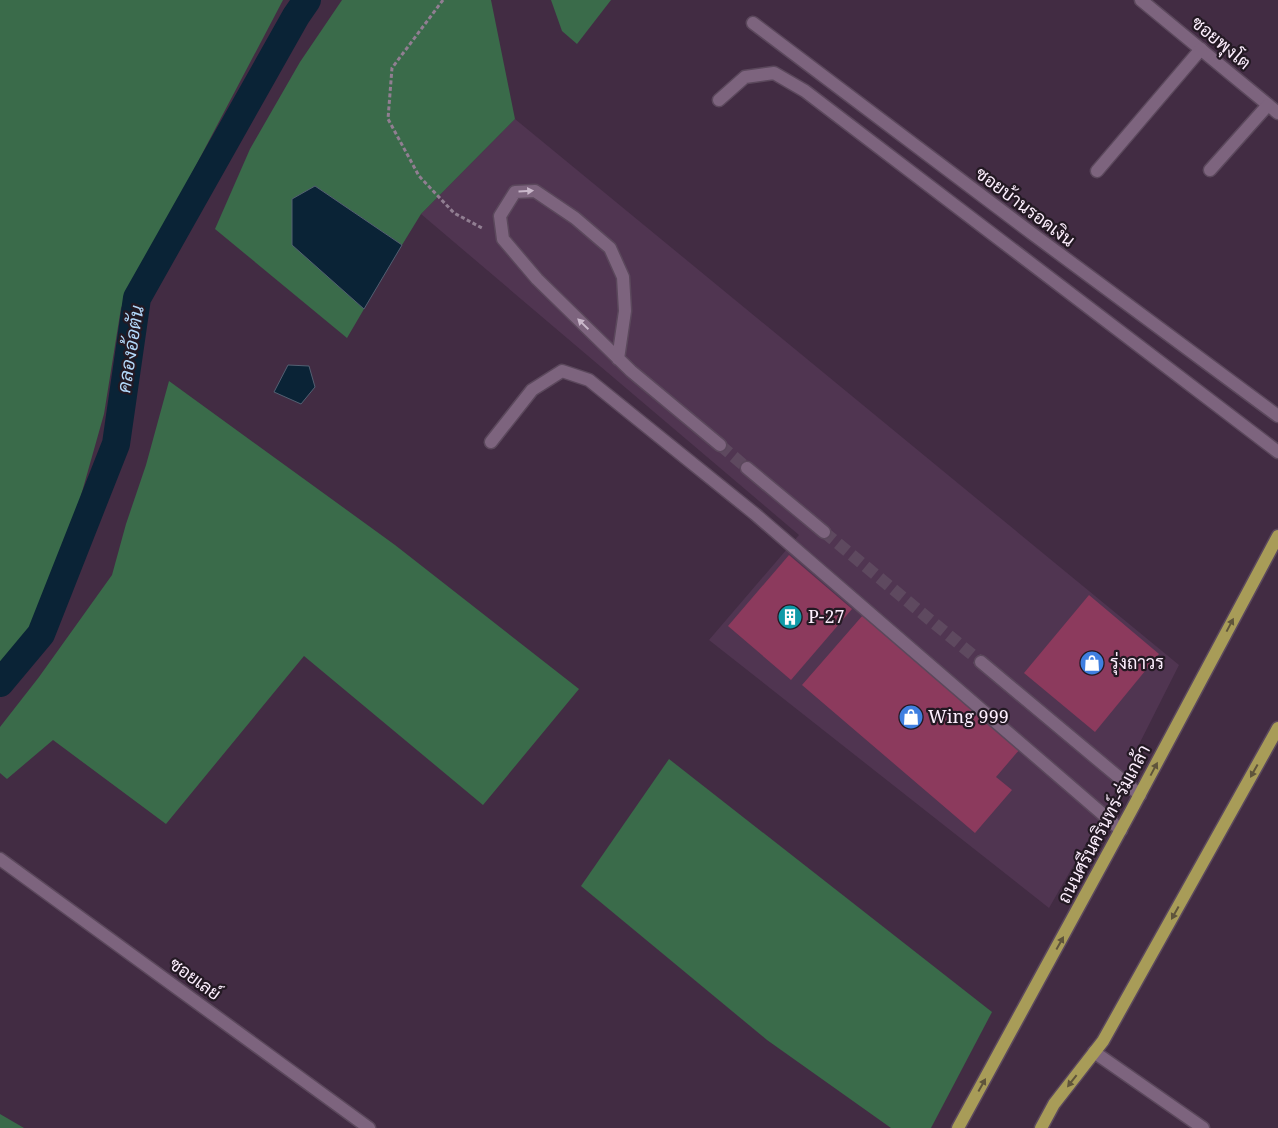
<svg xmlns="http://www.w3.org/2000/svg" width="1278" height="1128" font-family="'Noto Serif',Sarabun,serif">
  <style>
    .built { fill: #503551 }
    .green { fill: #3a6b4a }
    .water { fill: #0a2336; stroke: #536072 }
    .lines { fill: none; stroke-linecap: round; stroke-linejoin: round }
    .canal { stroke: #0a2336; stroke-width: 28 }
    .building { fill: #8c3a5d }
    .minor-tunnel { stroke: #5e495f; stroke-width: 12; stroke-dasharray: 12 6; stroke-linecap: butt }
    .minor-casing { stroke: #5b485c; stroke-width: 15 }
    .major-casing { stroke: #5b485c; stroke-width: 15 }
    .path { stroke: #917e92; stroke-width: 3; stroke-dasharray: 4 2.5; stroke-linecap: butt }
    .minor { stroke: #7d647e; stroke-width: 12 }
    .major { stroke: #a89c58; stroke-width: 12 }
    .oneway { fill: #c9b7ca }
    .oneway2 { fill: #5f543b }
    .labels { text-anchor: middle; stroke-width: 4.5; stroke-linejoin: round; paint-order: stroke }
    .street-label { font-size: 18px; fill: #fceefd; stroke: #231923 }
    .poi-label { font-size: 18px; fill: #fceefd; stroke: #231923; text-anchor: start }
    .water-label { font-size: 19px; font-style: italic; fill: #b2d7f8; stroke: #231923 }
  </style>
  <rect width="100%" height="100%" fill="#422c43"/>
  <!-- built -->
  <polygon class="built" points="515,119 1179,665 1111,800 1049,908 709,640 799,535 421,214"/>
  <!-- green -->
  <g class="green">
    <polygon points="0,0 283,0 121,308 104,414 71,531 26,639 0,668"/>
    <polygon points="342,0 491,0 515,119 421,214 402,245 315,186 293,245 364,309 347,338 215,229 250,149 300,62"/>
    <polygon points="551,0 611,0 577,44 562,31"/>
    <polygon points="169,381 395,545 579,689 483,805 304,656 166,824 53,740 7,779 0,773 0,727 39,677 112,575 126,524 146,465"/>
    <polygon points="669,759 992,1012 931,1128 891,1128 767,1040 581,886"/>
    <polygon points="0,1114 24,1128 0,1128"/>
  </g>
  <!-- water -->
  <g class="water">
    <polygon points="315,186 402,245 364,309 292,245 292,199"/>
    <polygon points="288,365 309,366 315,387 301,404 274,392"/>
  </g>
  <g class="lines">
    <!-- canal -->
    <polyline class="canal" points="0,683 41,634 116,444 137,298 296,16 307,0"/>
  </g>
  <!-- building -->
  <g class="building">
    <polygon points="789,555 852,609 791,680 728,626"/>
    <polygon points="1089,595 1159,654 1095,732 1024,673"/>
    <polygon points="863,615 1020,749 996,777 1012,790 975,833 802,685"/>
  </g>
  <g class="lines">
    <!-- minor-tunnel -->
    <g class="minor-tunnel">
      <polyline points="720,445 747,468"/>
      <polyline points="824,532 981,662"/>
    </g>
    <defs>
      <g id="minor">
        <polyline points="1141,0 1278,113"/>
        <polyline points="753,23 1034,235 1278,416"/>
        <polyline points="719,100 745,77 774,73 805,91 1278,452"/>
        <polyline points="1210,170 1268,105"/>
        <polyline points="1097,171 1201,49"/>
        <polyline points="618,359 625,311 623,277 610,248 575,218 535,191 515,192 500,216 503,239 537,279 631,371 720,445"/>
        <polyline points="491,442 532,390 562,371 589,380 755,514 1121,830"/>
        <polyline points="747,468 824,532"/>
        <polyline points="981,662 1140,795"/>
        <polyline points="0,859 369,1128"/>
        <polyline points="1094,1052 1203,1128"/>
      </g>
      <g id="major">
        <polyline points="958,1128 1131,811 1278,536"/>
        <polyline points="1041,1128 1054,1104 1103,1041 1278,728"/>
      </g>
    </defs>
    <!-- minor casing -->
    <use href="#minor" class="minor-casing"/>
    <!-- major casing -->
    <use href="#major" class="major-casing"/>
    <!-- path -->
    <polyline class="path" points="443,0 392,68 388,119 419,176 454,213 482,228"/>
    <!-- minor -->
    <use href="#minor" class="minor"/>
    <!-- major -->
    <use href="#major" class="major"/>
  </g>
  <!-- one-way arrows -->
  <defs><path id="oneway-solid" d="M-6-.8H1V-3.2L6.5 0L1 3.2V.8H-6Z" transform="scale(1.25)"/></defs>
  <g class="oneway">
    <use href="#oneway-solid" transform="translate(526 191) rotate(-4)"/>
    <use href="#oneway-solid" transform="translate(583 324) rotate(-136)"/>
  </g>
  <g class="oneway2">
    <use href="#oneway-solid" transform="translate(1230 625) rotate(-62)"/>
    <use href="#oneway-solid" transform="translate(1154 769) rotate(-62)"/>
    <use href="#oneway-solid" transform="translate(1254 771) rotate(119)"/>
    <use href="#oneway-solid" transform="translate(1175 913) rotate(119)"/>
    <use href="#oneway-solid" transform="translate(1060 943) rotate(-61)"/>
    <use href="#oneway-solid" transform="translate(1072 1081) rotate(128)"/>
    <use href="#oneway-solid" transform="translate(982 1085) rotate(-61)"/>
  </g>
  <!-- icons -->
  <defs>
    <symbol id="building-disc" viewBox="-11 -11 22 22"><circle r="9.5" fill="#0f9aa8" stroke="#231923"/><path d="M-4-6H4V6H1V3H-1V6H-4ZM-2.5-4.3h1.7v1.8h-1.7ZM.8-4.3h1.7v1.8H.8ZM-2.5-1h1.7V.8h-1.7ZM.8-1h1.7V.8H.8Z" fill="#fff"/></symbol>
    <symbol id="shop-disc" viewBox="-11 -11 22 22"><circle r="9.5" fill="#3f7fe0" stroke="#231923"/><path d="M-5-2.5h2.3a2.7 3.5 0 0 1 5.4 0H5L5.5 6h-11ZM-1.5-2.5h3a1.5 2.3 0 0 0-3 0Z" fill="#fff"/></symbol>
  </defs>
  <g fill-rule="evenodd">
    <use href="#building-disc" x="776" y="603" width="28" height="28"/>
    <use href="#shop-disc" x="1078" y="649" width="28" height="28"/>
    <use href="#shop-disc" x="897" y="703" width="28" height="28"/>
  </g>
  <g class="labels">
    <!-- street labels -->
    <g class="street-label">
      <text transform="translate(1221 43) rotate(40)" y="6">ซอยพุงโต</text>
      <text transform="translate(1025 207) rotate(37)" y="6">ซอยบ้านรอดเงิน</text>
      <text transform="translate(1104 824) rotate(-62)" y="6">ถนนศรีนครินทร์-ร่มเกล้า</text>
      <text transform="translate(195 979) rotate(36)" y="6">ซอยเลย์</text>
    </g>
    <!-- poi labels -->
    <g class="poi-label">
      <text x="808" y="623">P-27</text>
      <text x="1110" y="669">รุ่งถาวร</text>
      <text x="928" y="723">Wing 999</text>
    </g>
    <!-- water labels -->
    <g class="water-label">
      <text transform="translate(130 349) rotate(-81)" y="7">คลองอ้อตัน</text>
    </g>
  </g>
</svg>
